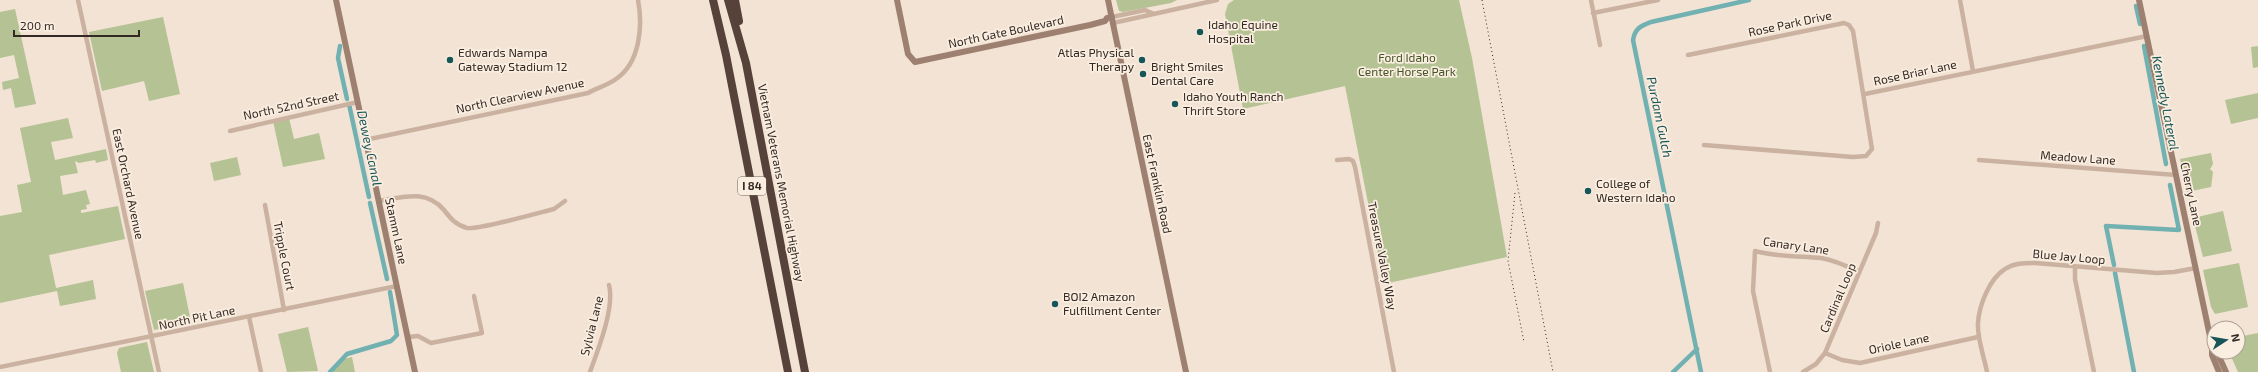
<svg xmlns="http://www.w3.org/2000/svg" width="2258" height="372" font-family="'Exo 2',sans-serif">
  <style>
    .green { fill: #b4c294 }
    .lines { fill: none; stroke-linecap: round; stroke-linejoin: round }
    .canal { stroke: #71b1b1; stroke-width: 4.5 }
    .street { stroke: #cbb2a0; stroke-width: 4.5 }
    .secondary { stroke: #9e8071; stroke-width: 6 }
    .highway { stroke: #56423a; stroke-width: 8 }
    .rail { stroke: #342824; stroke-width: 1; stroke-dasharray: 1 3; stroke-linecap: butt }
    .poi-dot { fill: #175658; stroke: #faeee0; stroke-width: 1.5 }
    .labels { text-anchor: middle; stroke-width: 3.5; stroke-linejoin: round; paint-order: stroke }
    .shield { fill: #faeee0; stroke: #6f635c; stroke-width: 1 }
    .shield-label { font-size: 11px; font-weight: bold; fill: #342824 }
    .street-label { font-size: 12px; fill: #342824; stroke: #faeee0 }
    .poi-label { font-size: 12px; fill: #342824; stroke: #faeee0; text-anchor: start }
    .park-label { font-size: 12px; fill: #445426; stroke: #faeee0 }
    .water-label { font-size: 13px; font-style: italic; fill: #175658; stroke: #faeee0 }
  </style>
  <rect width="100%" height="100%" fill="#f2e3d4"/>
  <!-- green -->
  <g class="green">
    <polygon points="1116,0 1177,0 1171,3 1123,12 1119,11"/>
    <polygon points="1234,0 1459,0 1472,58 1507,257 1384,284 1345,86 1243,109 1225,14 1228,4"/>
    <polygon points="15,9 36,104 15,108 11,88 3,90 2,82 19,78 14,55 0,58 0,12"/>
    <polygon points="163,17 180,94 149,101 144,81 102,91 89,32"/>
    <polygon points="2258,46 2258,67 2253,68 2251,47"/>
    <polygon points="2258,93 2258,118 2231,124 2225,100"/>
    <polygon points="68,118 73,138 51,142 55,160 106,149 108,160 96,163 95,160 79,163 75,161 78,173 60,176 63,195 86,190 90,204 86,205 87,209 81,210 81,213 118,206 125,239 49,255 56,288 93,280 96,299 60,306 57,291 0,303 0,216 22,212 17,185 31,182 20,128"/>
    <polygon points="289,118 294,139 319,133 325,159 283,167 273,121"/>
    <polygon points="2211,153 2213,164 2210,169 2213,172 2211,187 2187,192 2180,159"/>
    <polygon points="237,157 241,175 214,181 210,163"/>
    <polygon points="2223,211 2232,251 2203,257 2193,218"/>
    <polygon points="2239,263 2248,307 2215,314 2211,307 2203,270"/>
    <polygon points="183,283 191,322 154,330 145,291"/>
    <polygon points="308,327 318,371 287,372 278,334"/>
    <polygon points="2258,333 2258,372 2238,372 2229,352 2238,352 2238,337"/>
    <polygon points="147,342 154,372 121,372 117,353 119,348"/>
    <polygon points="352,357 355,372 329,372 340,360"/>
  </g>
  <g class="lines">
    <!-- canal -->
    <g class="canal">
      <polyline points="2136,6 2140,24"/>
      <polyline points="340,46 338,58 347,99"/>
      <polyline points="2144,46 2166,164"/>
      <polyline points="349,104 369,197"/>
      <polyline points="370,203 387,279"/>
      <polyline points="2114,265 2106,226 2179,230 2170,185"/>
      <polyline points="2115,273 2134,372"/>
      <polyline points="330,372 347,354 391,341 397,335 390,292"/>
      <polyline points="1673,372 1697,349"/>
      <path d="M1701 372 1633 40C1635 28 1641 26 1651 22L1749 0"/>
    </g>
    <!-- street -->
    <g class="street">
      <polyline points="78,0 159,372"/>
      <polyline points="1591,0 1600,45"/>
      <polyline points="1960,0 1973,71"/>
      <polyline points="1593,13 1658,0"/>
      <polyline points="1112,17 1145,10 1152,13"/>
      <polyline points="1113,23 1217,0"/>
      <polyline points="1688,55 1844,23 1849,25 1853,31 1872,149 1866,156 1853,157 1704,145"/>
      <polyline points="1865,94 2147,36"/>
      <polyline points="230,131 358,102"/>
      <path d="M365 140 588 93C597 88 608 85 616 79 640 63 643 26 638 0"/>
      <polyline points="1337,160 1349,159 1353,161 1355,167 1394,372"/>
      <polyline points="1979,160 2176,175"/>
      <path d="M379 201C403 197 426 189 444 210 451 219 456 225 467 228 479 230 538 213 554 209L565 201"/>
      <polyline points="265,205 284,310"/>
      <polyline points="2075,267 2075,279 2094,372"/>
      <polyline points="249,317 261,372"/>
      <polyline points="408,337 418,336 431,343 482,333 474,296"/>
      <polyline points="1825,353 1842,360 1860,363 1978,337"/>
      <polyline points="0,367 397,286"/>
      <path d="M590 372C598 350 615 307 609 285"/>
      <path d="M1770 372 1753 291 1755 251C1777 257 1799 256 1821 258 1834 260 1847 266 1859 272"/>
      <polyline points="1803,372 1816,364 1825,353 1876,233 1878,223"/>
      <path d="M1987 372C1984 356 1977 339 1978 323 1979 306 1989 279 2005 269 2014 263 2024 263 2035 263L2157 273 2174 272 2196 268"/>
    </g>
    <!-- secondary -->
    <g class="secondary">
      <polyline points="336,0 415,372"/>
      <polyline points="897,0 908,54 915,62 1090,25 1105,21 1107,18 1112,17"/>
      <polyline points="1108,0 1186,372"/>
      <polyline points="2139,0 2212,346 2212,355 2219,372"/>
      <polyline points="2217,352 2226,372"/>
    </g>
    <!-- highway -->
    <g class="highway">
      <polyline points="713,0 726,55 788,372"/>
      <polyline points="728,0 746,63 805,372"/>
      <polyline points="735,0 739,21"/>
    </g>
    <!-- rail -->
    <g class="rail">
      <polyline points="1482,0 1553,372"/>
      <polyline points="1515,193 1508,261 1524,342"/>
    </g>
  </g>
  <!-- markers -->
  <g class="poi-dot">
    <circle cx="1200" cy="32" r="4"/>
    <circle cx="450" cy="60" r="4"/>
    <circle cx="1142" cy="60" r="4"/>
    <circle cx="1143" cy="74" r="4"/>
    <circle cx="1175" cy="104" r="4"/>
    <circle cx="1588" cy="191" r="4"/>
    <circle cx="1055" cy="304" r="4"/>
  </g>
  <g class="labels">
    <!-- shield labels -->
    <rect class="shield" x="738" y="177" width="28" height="18" rx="3"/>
    <g class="shield-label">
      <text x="752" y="190">I 84</text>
    </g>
    <!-- street labels -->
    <g class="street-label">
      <text transform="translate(1790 24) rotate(-12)" y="4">Rose Park Drive</text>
      <text transform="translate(1006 32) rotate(-12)" y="4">North Gate Boulevard</text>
      <text transform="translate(1915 73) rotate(-12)" y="4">Rose Briar Lane</text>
      <text transform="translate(520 96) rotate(-12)" y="4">North Clearview Avenue</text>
      <text transform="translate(291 106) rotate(-12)" y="4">North 52nd Street</text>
      <text transform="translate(2078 158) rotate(4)" y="4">Meadow Lane</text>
      <text transform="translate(781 183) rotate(79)" y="4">Vietnam Veterans Memorial Highway</text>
      <text transform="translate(128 184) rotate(78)" y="4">East Orchard Avenue</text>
      <text transform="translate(1157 184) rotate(78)" y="4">East Franklin Road</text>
      <text transform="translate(2191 194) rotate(78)" y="4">Cherry Lane</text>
      <text transform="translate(396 231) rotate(78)" y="4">Stamm Lane</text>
      <text transform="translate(1796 246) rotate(8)" y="4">Canary Lane</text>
      <text transform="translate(284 256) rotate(79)" y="4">Tripple Court</text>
      <text transform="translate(1382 256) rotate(79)" y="4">Treasure Valley Way</text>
      <text transform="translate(2069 257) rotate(5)" y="4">Blue Jay Loop</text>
      <text transform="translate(1838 298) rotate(-67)" y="4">Cardinal Loop</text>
      <text transform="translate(197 318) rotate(-12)" y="4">North Pit Lane</text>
      <text transform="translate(592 326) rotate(-76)" y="4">Sylvia Lane</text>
      <text transform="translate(1899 344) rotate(-12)" y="4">Oriole Lane</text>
    </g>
    <!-- poi labels -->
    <g class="poi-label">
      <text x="1208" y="29">Idaho Equine<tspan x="1208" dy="14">Hospital</tspan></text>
      <text x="458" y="57">Edwards Nampa<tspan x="458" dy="14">Gateway Stadium 12</tspan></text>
      <text x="1134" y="57" text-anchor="end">Atlas Physical<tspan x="1134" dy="14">Therapy</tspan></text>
      <text x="1151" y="71">Bright Smiles<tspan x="1151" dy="14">Dental Care</tspan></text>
      <text x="1183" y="101">Idaho Youth Ranch<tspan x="1183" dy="14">Thrift Store</tspan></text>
      <text x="1596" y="188">College of<tspan x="1596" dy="14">Western Idaho</tspan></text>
      <text x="1063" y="301">BOI2 Amazon<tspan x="1063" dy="14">Fulfillment Center</tspan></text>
    </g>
    <!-- park labels -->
    <g class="park-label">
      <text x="1407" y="62">Ford Idaho<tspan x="1407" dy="14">Center Horse Park</tspan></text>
    </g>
    <!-- water labels -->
    <g class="water-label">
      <text transform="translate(2166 103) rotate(79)" y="5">Kennedy Lateral</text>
      <text transform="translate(1660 117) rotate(78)" y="5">Purdam Gulch</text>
      <text transform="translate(370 148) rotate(78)" y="5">Dewey Canal</text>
    </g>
  </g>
  <!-- north arrow -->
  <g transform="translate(2226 340) rotate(78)"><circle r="19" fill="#faeee0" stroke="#ab9f95"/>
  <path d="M0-3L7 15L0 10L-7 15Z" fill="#175658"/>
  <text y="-6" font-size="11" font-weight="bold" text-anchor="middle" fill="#342824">N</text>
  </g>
  <!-- scale -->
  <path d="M14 30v6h125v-6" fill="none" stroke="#342824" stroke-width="2"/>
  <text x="20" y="30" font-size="12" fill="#342824" stroke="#faeee0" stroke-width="3" paint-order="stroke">200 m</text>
</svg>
